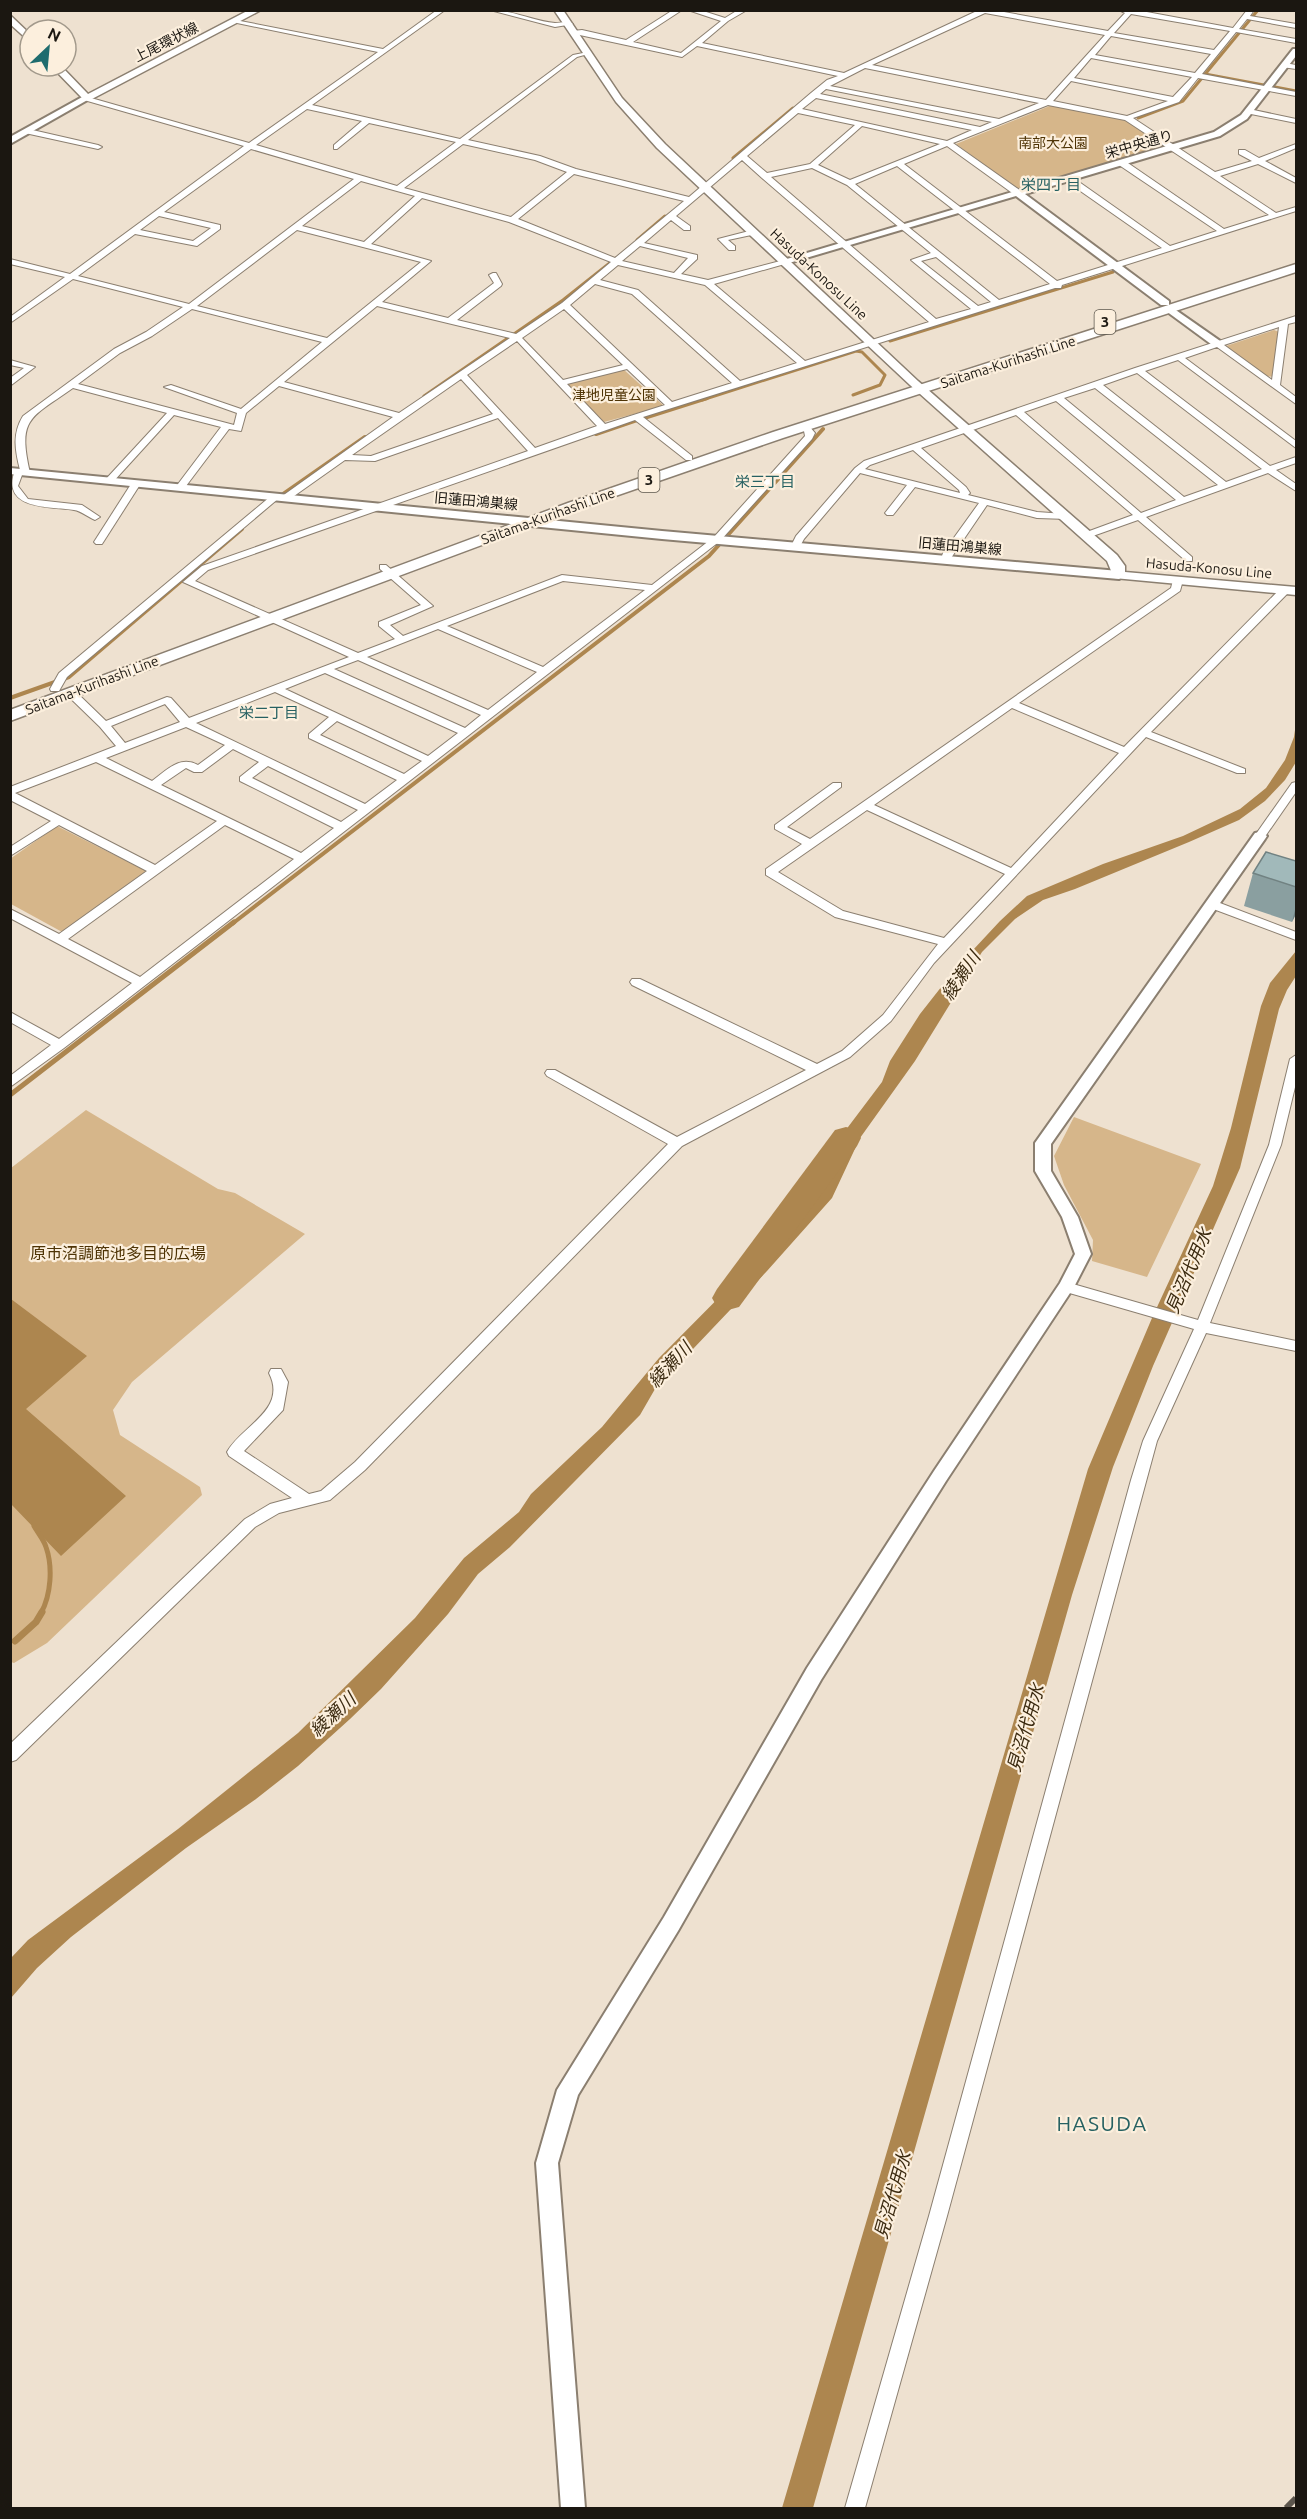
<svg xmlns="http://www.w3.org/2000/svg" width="1307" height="2519" font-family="Ubuntu,'Noto Sans JP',sans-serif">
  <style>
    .green { fill: #d6b68a }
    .water { fill: #ad864f }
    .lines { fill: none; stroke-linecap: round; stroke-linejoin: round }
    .stream-far3 { stroke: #ad864f; stroke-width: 3 }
    .stream-far2 { stroke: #ad864f; stroke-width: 4 }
    .stream-far1 { stroke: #ad864f; stroke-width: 5 }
    .stream { stroke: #ad864f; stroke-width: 7 }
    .river { fill: #ad864f; fill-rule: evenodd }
    .minor-casing { stroke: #8b7f70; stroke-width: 2 }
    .tertiary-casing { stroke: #8b7f70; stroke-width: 4 }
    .secondary-casing { stroke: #8b7f70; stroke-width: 3 }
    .primary-casing { stroke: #8b7f70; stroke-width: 3 }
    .minor { fill: #fff; fill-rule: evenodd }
    .tertiary { fill: #fff; fill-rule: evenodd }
    .secondary { fill: #fff; fill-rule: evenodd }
    .primary { fill: #fff; fill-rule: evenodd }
    .rail { stroke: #5d564d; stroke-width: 6; stroke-dasharray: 14 14; stroke-linecap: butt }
    .wall { fill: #8a9fa0 }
    .shaded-wall { fill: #718282 }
    .building { fill: #a1b9ba; stroke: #718282; stroke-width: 1.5 }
    .labels { text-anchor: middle; stroke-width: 4.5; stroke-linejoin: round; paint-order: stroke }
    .far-street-label { font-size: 14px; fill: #1b1711; stroke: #fcefdd }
    .far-park-label { font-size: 14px; fill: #4e3304; stroke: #fcefdd }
    .far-neighbourhood-label { font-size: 15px; fill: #266162; stroke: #fcefdd }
    .shield { fill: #fcefdd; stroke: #5e584e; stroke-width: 1.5 }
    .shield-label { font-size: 15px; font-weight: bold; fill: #1b1711 }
    .park-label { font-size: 16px; fill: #4e3304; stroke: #fcefdd }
    .water-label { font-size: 18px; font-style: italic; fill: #3c2b11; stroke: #fcefdd }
    .near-neighbourhood-label { font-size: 21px; letter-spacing: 1.5px; fill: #266162; stroke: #fcefdd }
  </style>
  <rect width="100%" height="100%" fill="#eee1d0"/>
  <!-- green -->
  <g class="green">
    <polygon points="1052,105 1129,121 1167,146 1021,189 1016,188 956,144"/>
    <polygon points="1274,330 1279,332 1275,377 1267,376 1226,346"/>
    <polygon points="623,369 664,406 604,422 565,384"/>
    <polygon points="57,826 146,871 64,933 11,904 10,859"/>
    <polygon points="86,1110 218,1189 235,1193 305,1234 132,1382 113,1410 120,1435 200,1487 202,1495 47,1643 14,1663 11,1662 11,1168"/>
    <polygon points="1074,1117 1201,1164 1147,1277 1092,1261 1093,1240 1064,1185 1054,1156"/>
  </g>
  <!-- water -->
  <g class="water">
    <polygon points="1296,723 1296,762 1285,780 1265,801 1239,820 1189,842 1075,889 1043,900 1015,919 982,952 915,1061 860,1138 832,1198 767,1271 655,1389 640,1415 510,1547 478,1574 448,1614 381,1689 350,1719 298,1766 256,1799 186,1848 71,1937 37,1968 11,1998 11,1958 28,1940 178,1829 298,1733 415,1618 464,1558 519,1512 531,1494 602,1427 659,1358 771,1245 796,1212 839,1139 882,1082 890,1061 920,1014 942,986 950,981 973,950 1000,921 1027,896 1103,864 1183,836 1240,809 1266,788 1285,760 1294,737"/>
    <polygon points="1296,951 1296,976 1287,990 1279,1009 1240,1168 1153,1366 1113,1467 1072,1595 813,2508 782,2508 1088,1469 1152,1318 1213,1186 1231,1128 1261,1006 1270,983"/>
    <polygon points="11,1299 87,1356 26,1409 126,1496 61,1556 11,1504"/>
  </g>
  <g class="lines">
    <!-- stream-far3 -->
    <g class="stream-far3">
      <polyline points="1205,74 1296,91"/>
      <polyline points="1138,118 1183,101 1258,10"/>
      <polyline points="733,158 793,108"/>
      <polyline points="637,240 665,216"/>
      <polyline points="890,341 1113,272"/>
      <polyline points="424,396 563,300 616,258"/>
      <polyline points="702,400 856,351 862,352 885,375 880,385 853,395"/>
    </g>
    <!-- stream-far2 -->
    <g class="stream-far2">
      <polyline points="644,418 707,398"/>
      <polyline points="596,434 637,420"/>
      <polyline points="279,497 365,437"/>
      <polyline points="10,698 69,677 242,529"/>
      <polyline points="232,924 709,556 823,429"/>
    </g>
    <!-- stream-far1 -->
    <g class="stream-far1">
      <polyline points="10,1095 234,922"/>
      <path d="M34 1526C38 1533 44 1540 46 1547 53 1567 51 1595 41 1613"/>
    </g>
    <!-- stream -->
    <polyline class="stream" points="15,1641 36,1622 42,1612"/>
    <!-- river -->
    <polygon class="river" points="846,1127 857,1130 861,1138 857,1146 739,1307 728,1310 717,1307 712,1298 717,1289 835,1130"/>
    <defs>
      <g id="minor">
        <path d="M437 10H445L312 105 460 139 573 55 588 52V54L577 57 468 140 540 156 576 169 689 197 811 93 827 80 838 76 697 46 682 57 575 34 573 31 582 30 626 40 673 10H682L633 42 681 53 721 21 688 10H700L725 18 738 10H747L728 21 702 43 844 73 979 10H993L1108 31 1125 13 1119 10H1136L1233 28 1247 10H1254L1250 16 1296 24V28L1247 19 1239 29 1296 39V43L1236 32 1202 74 1296 92V96L1198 78 1179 102 1133 118 1215 172 1252 161 1239 154V150H1245L1259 158 1296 144V148L1265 161 1296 178V183L1258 164 1220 176 1276 213 1296 207V211L1062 285 1061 288H1055L643 417 692 456V460H686L635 420 208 570 195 581 358 653 395 639 379 626V622L421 605 380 569V565H386L433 606 390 625 403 636 562 575 652 585 714 537 805 436 803 426H809L815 433 812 439 720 541 64 1048 10 1087V1076L51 1045 10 1022V1012L59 1039 132 983 10 918V909L59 934 147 871 59 825 10 856V847L51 821 10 800V787L116 746 100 727 67 695V691H75L106 721 167 697 171 698 189 718 349 657 183 582 202 566 528 451 498 418 375 461 345 460 287 501H281V497L393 417 279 386 246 413 241 431 229 429 183 490 175 488 221 427 174 415 112 483H106V479L167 413 73 388C31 418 17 417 30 473L22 475 18 486 28 499 82 505 100 517 95 520C88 517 81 511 74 510 52 506 0 511 15 470H20C15 450 12 434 23 416L114 349 146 332 183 307 73 279 10 323V317L65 277 10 264V259L70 274 244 146 84 100V96L249 143 378 52 237 23 235 20 383 49ZM985 13 1105 35 1046 100 872 65ZM1131 14 1230 31 1214 50 1114 33ZM1111 36 1211 54 1195 73 1095 55ZM1091 58 1192 77 1173 97 1074 78ZM865 68 1039 103 999 119 830 86ZM1071 81 1168 101 1127 116 1053 101ZM826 89 992 122 980 127 820 94ZM816 98 972 130 947 141 802 109ZM1048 105 1125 120 1269 215 1224 229 1125 161H1119V165L1217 231 1170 246 1072 177H1066V181L1162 248 1057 281 904 164 947 146 1015 195H1021V191L953 143ZM307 109 362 121 334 145V149H337L369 123 456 142 397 186 256 145ZM798 113 855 125 810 164 767 173 747 156ZM862 126 940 144 850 180 818 165ZM463 144 535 160 567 172 511 217 404 188ZM251 149 354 179 189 304 78 276 135 234 197 246 220 229V225L164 212ZM742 160 762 178 929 322 805 361 714 284 788 263V259L708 280 681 274 697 259V255L644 243 671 220 684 230H690V226L676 216ZM897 166 1050 284 999 300 855 184ZM812 168 847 185 931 253 911 260 971 309 936 319 771 177ZM574 174 684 201 615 258 518 219ZM361 181 415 196 364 242 302 226ZM422 198 509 222 611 262 562 303 516 334 457 320 501 286 502 284 496 273H493L489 275 494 283 448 318 382 302 431 261 371 244ZM159 216 211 228 193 241 140 230ZM297 230 421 262 327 338 197 306ZM640 246 688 258 674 273 622 261ZM936 257 991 302 978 306 921 261ZM618 265 705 285 797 363 740 381 638 290 600 280ZM595 284 632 294 732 383 672 402 570 305ZM377 306 510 338 399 413 284 382ZM192 309 322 342 241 409 171 385 164 387 237 413 234 425 78 384 120 353 152 336ZM564 309 623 365 563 380 522 338ZM517 341 597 426 535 448 467 375ZM627 369 665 405 605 424 567 384ZM461 379 493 414 371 456 352 455ZM563 581 645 590 543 667 447 626ZM438 629 537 672 488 710 367 657ZM358 660 481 715 465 728 334 669ZM325 673 458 733 428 756 285 689ZM275 692 329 717 309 734V738L397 780 365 804 196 723ZM165 704 180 722 125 743 111 726ZM337 721 422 761 404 774 320 735ZM186 727 225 745 198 765C180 755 167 770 152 781L106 758ZM233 749 259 762 240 777V781L334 828 301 853 161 785 186 768 194 772H202ZM96 762 217 821 155 865 15 793ZM268 766 358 810 341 822 252 778ZM225 825 294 859 140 977 68 939Z"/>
        <path d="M490 10C513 10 533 21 555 23 562 23 567 21 573 24L555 27Z"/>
        <polygon points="1285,63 1296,65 1296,69 1282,67 1281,65"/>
        <polygon points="1249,109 1296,119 1296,123 1246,113 1246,109"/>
        <polygon points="28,129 98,145 102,147 98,149 25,133 24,131"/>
        <polygon points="753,230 756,230 756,234 728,240 735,246 735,250 729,250 718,239"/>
        <path d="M1296 316V322L1288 324 1280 385 1296 397V404L1217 347 1185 358 1296 441V448L1178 360 1145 371 1270 466 1296 457V463L1276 470 1296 484V491L1268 473 1146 517 1192 557V561H1186L1138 520 1090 537H1084V533L1133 515 1016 415 921 448 966 487 970 493 968 495 1037 512 1065 514 1070 517 1068 519 1037 518 987 505 949 561 946 562 941 559 943 553 979 503 915 487 893 515H887L885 513 907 485 860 473 804 539 799 548 791 546 796 536 855 468 864 461 1135 368ZM1279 327 1272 380 1224 345ZM1137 373 1262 469 1226 482 1103 385ZM1095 388 1218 485 1184 497 1064 398ZM1056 401 1176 500 1141 513 1024 412ZM913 450 959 490 960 493 865 469 870 465Z"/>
        <polygon points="10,360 35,367 10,386 10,378 24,368 10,365"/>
        <polygon points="133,481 141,483 102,544 96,544 94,542"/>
        <polygon points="271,496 279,498 67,677 59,691 51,691 50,689 59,673"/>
        <path d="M1178 577 1183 580 1180 591 1019 703 1124 747 1281 588H1289V592L1151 732 1245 769V773H1237L1146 737 934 963 891 1021 850 1057 682 1146 365 1470 330 1500 279 1513 255 1527 16 1760 10 1762V1744L245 1519 270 1504 292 1498 229 1456 227 1452C241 1426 288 1410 269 1373L271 1369H281L288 1382 283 1410 244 1451 309 1494 321 1491 355 1462 668 1144 547 1076 545 1073 547 1070H555L677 1137 806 1070 632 985 630 982 632 979H640L817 1064 842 1051 883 1015 938 944 835 917 766 875V869L802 844 775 829V825L833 783H841V787L787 827 810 839 1171 588 1173 580ZM1012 708 1119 753 1011 868 874 805ZM867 810 1005 874 944 938 843 911 778 872Z"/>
        <polygon points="1296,782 1296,792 1264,838 1256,838 1256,834 1292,783"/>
        <polygon points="1212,900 1296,932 1296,940 1208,907 1206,904 1208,901"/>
        <polygon points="1296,1055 1296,1083 1281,1145 1210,1323 1296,1341 1296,1351 1206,1333 1157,1441 947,2216 865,2508 845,2508 929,2216 1131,1480 1143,1441 1194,1329 1066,1292 1061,1291 1059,1287 1061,1283 1066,1282 1198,1320 1269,1145 1290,1059"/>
      </g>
      <g id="tertiary">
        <polygon points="1293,49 1296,49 1296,56 1247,119 1220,136 1025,194 1169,301 1169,305 1161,305 1016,196 789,263 780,261 1214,132 1241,115"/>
        <polygon points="84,96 91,98 10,144 10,137"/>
        <polygon points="1170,306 1223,343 1223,347 1215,347 1166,311 1166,307"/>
        <polygon points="10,468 662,531 1119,571 1125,575 1119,579 662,539 10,474"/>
        <polygon points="1260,832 1267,836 1265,839 1051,1144 1051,1171 1078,1217 1091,1254 1074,1287 946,1481 821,1680 678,1931 578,2095 558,2163 585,2508 561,2508 536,2163 557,2090 664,1917 807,1668 934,1471 1060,1283 1075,1254 1062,1217 1035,1171 1035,1143 1255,833"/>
      </g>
      <g id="secondary">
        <polygon points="249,10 261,10 90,100 84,100 51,66 61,66 88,94"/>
        <polygon points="554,10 563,10 622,98 665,144 918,381 1117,555 1125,566 1125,572 1296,587 1296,595 1114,578 1107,561 910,385 657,148 616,102"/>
        <polygon points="10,15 30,34 30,42 10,24"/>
      </g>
      <polygon id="primary" points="1296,264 1296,272 783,438 578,509 10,721 10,710 568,503 773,432"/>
    </defs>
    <!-- minor casing -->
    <use href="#minor" class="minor-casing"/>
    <!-- tertiary casing -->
    <use href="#tertiary" class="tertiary-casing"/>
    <!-- secondary casing -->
    <use href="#secondary" class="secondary-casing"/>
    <!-- primary casing -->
    <use href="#primary" class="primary-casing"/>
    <!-- minor -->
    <use href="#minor" class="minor"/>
    <!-- tertiary -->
    <use href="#tertiary" class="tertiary"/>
    <!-- secondary -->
    <use href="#secondary" class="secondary"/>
    <!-- primary -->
    <use href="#primary" class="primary"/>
    <!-- rail -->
    <polyline class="rail" points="1286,2508 1296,2498"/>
  </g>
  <!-- wall -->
  <polygon class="wall" points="1296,861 1296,914 1292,922 1244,906 1253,873"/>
  <!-- shaded-wall -->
  <polygon class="shaded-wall" points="1296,906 1296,914 1292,922"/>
  <!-- building -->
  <polygon class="building" points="1266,852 1296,861 1296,887 1253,873"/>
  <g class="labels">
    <!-- far-street labels -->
    <g class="far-street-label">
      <text transform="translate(166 42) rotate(-27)" y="5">上尾環状線</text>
      <text transform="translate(1139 144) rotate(-16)" y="5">栄中央通り</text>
      <text transform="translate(819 274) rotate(43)" y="5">Hasuda-Konosu Line</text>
      <text transform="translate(1008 362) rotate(-18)" y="5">Saitama-Kurihashi Line</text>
      <text transform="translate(476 501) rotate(5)" y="5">旧蓮田鴻巣線</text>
      <text transform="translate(548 516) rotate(-20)" y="5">Saitama-Kurihashi Line</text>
      <text transform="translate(960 546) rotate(5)" y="5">旧蓮田鴻巣線</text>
      <text transform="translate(1209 568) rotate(5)" y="5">Hasuda-Konosu Line</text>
      <text transform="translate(92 685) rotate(-21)" y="5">Saitama-Kurihashi Line</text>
    </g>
    <!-- far-park labels -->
    <g class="far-park-label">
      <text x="1053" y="148">南部大公園</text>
      <text x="614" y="400">津地児童公園</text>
    </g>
    <!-- far-neighbourhood labels -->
    <g class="far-neighbourhood-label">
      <text x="1051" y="190">栄四丁目</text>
      <text x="765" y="487">栄三丁目</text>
      <text x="269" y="718">栄二丁目</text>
    </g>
    <!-- shield labels -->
    <g class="shield">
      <rect x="1094.5" y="310" width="21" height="24" rx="4.5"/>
      <rect x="638.5" y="468" width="21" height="24" rx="4.5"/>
    </g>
    <g class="shield-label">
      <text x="1105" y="327">3</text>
      <text x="649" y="485">3</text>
    </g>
    <!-- park labels -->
    <g class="park-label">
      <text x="118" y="1259">原市沼調節池多目的広場</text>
    </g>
    <!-- water labels -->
    <g class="water-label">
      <text transform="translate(961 976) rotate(-56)" y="6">綾瀬川</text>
      <text transform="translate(1189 1271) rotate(-67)" y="6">見沼代用水</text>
      <text transform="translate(670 1365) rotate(-47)" y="6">綾瀬川</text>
      <text transform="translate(333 1715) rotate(-43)" y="6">綾瀬川</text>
      <text transform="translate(1026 1728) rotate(-74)" y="6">見沼代用水</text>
      <text transform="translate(893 2195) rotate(-74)" y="6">見沼代用水</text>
    </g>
    <!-- near-neighbourhood labels -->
    <g class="near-neighbourhood-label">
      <text x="1102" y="2131">HASUDA</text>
    </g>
  </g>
  <!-- border -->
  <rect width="1307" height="2519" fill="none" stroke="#1b1711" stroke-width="24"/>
  <!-- north arrow -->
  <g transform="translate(48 48) rotate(26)"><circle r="28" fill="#fcefdd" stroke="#a2998b" stroke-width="1.5"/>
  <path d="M0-4.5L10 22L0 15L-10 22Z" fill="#1f6c6e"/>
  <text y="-9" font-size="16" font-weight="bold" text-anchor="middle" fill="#1b1711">N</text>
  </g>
</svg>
